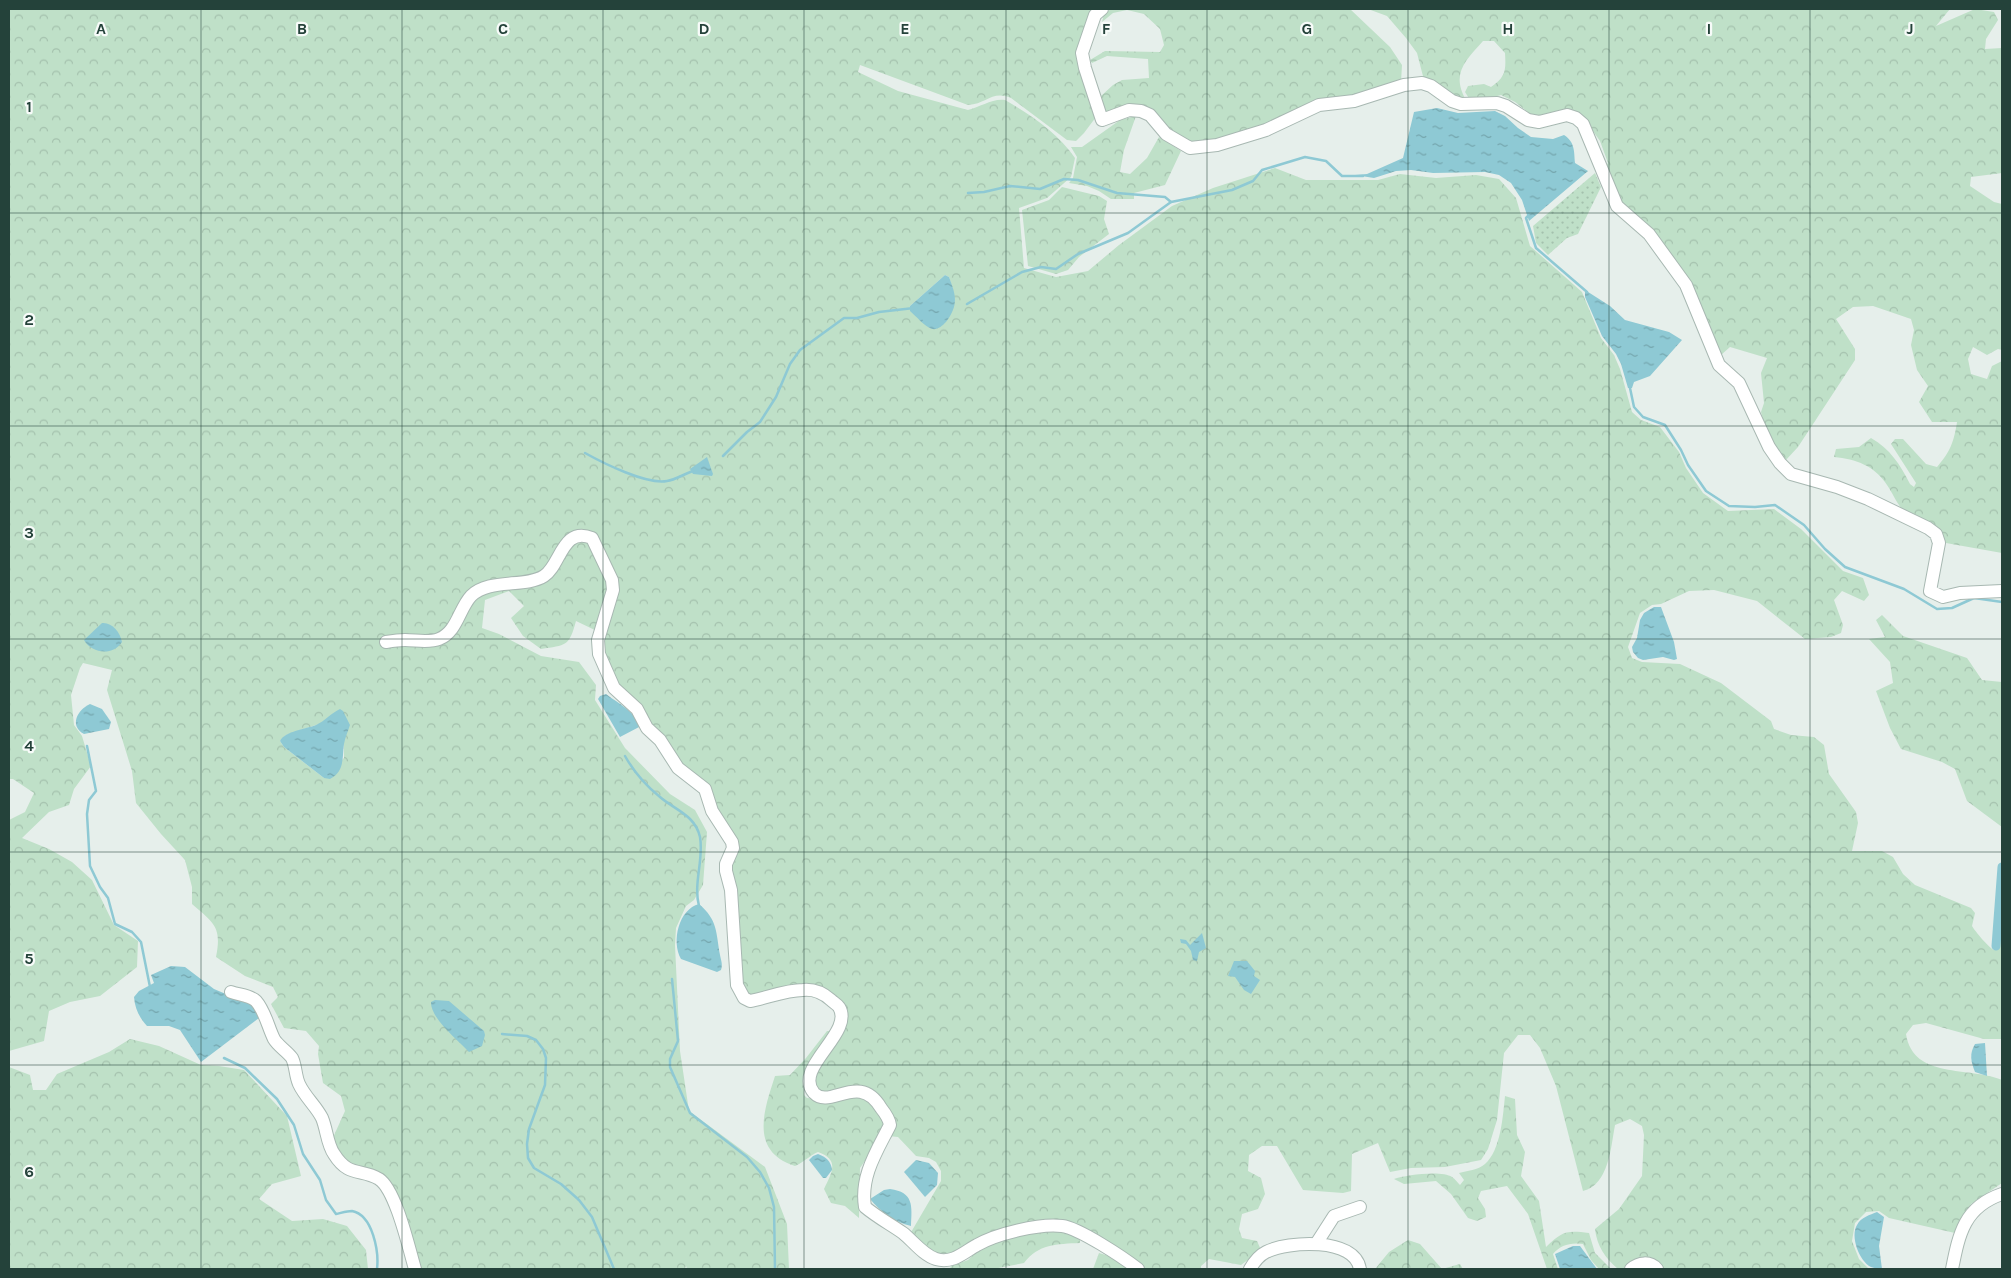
<svg xmlns="http://www.w3.org/2000/svg" width="2011" height="1278" font-family="Karla,sans-serif">
  <style>
    .grass { fill: url(#grass-dots) }
    .forest { fill: url(#forest-crowns); fill-rule: evenodd }
    .water { fill: url(#water-ripples) }
    .lines { fill: none; stroke-linecap: round; stroke-linejoin: round }
    .stream { stroke: #8ec9d4; stroke-width: 2.5 }
    .canal { stroke: #8ec9d4; stroke-width: 9 }
    .minor-casing { stroke: #a8b8b2; stroke-width: 14 }
    .minor { stroke: #fff; stroke-width: 12 }
    .grid { fill: none; stroke: #24423a; stroke-width: 1; stroke-opacity: 0.55 }
    .grid-label { font-size: 16px; text-anchor: middle; font-weight: bold; fill: #24423a; stroke: #f7fbf9; stroke-width: 4.5; stroke-linejoin: round; paint-order: stroke }
  </style>
  <defs>
    <pattern id="grass-dots" width="8" height="8" patternUnits="userSpaceOnUse" patternTransform="scale(1.25)"><rect width="8" height="8" fill="#bfe0c8"/><path d="M2 2h.1M6 6h.1" fill="none" stroke="#a4c1ad" stroke-width="1.8" stroke-linecap="round"/></pattern>
    <pattern id="forest-crowns" width="20" height="18" patternUnits="userSpaceOnUse" patternTransform="scale(1.25)"><rect width="20" height="18" fill="#bfe0c8"/><path d="M2 6a3 3 0 1 1 6 0M12 15a3 3 0 1 1 6 0" fill="none" stroke="#a4c1ad"/></pattern>
    <pattern id="water-ripples" width="26" height="14" patternUnits="userSpaceOnUse" patternTransform="scale(1.25)"><rect width="26" height="14" fill="#8ec9d4"/><path d="M2 4q2-2 4 0t4 0M15 11q2-2 4 0t4 0" fill="none" stroke="#74a5ad"/></pattern>
  </defs>
  <rect width="100%" height="100%" fill="#e6efeb"/>
  <!-- grass -->
  <polygon class="grass" points="1595,173 1601,187 1578,234 1567,238 1548,255 1536,243 1533,226"/>
  <!-- forest -->
  <g class="forest">
    <path d="M9 9H1093L1077 55 1096 117 1084 133 1076 141 1067 140 1011 98C992 90 987 104 968 105L860 65 858 72 898 91 968 110C980 107 993 98 1005 100 1030 114 1059 134 1075 158L1071 177 1047 198 1019 208 1024 268 1056 277 1088 271 1119 245 1172 206 1213 188 1275 168 1306 180H1378L1400 174 1436 178 1476 175 1499 179 1516 198 1530 246 1582 292 1601 338 1614 355 1620 369 1632 412 1641 420 1660 427 1679 452 1686 468 1703 493 1728 511 1774 509 1801 529 1843 571 1863 578 1869 595 1864 601 1842 591 1834 600 1843 625 1841 633 1831 637 1805 639 1757 601 1714 590 1689 591 1661 604 1652 605 1640 613 1628 647 1632 658 1642 662 1680 664 1721 683 1771 721 1774 729 1791 735 1814 737 1824 745 1829 774 1856 812 1858 823 1852 851H1882L1893 857 1903 874 1915 885 1971 908 1975 913 1972 926C1975 931 1989 948 1994 950L2000 947V935H2002V1039H1984L1926 1023 1913 1025 1906 1034C1913 1080 1970 1066 2002 1080V1183L1971 1204 1955 1233 1889 1218 1879 1211 1866 1212 1855 1223 1852 1241 1859 1259 1869 1269H1660L1640 1259 1626 1266 1623 1269H1618C1605 1258 1597 1246 1595 1229L1619 1209 1642 1176 1644 1135 1642 1126 1630 1119 1615 1125C1611 1146 1609 1185 1583 1191L1556 1086 1540 1048 1530 1035H1518L1504 1053 1497 1120 1488 1149 1481 1160 1445 1167 1411 1168 1390 1172 1378 1143 1352 1154 1351 1191 1343 1193 1303 1190 1277 1146H1262L1249 1155 1248 1171 1261 1178 1265 1194 1258 1209 1242 1214 1239 1229 1242 1238 1257 1241 1261 1250 1241 1265 1209 1259 1201 1266V1269H1142L1060 1221 959 1253 938 1256 910 1234 941 1181V1171L936 1162 929 1158 916 1156 898 1137 888 1136 880 1139 860 1168 859 1218 845 1206 831 1203 824 1189C832 1172 840 1160 818 1152 809 1156 804 1162 795 1166 749 1151 764 1110 775 1076L790 1075 806 1058 827 1031H829L830 1035 803 1083 804 1095 807 1098 818 1099 813 1082 842 1024 828 994 751 999 744 994 728 871 735 849 717 816 616 687 603 656 601 633 576 621C569 647 566 645 541 649L523 636 511 618 524 606 509 591 485 600 482 628 499 634 541 656 579 662 596 685 595 700 625 748 670 794 695 810 707 832 703 885 694 900 686 906 676 928 675 945 680 1051 689 1111 765 1167 787 1224 789 1269H687L686 1266 685 1269H417L392 1194 352 1169 331 1142 345 1111 341 1096 323 1083 318 1054 319 1046 306 1031 284 1028 271 1004 278 997 273 987 245 976 216 957C222 927 214 923 192 904V887L185 860 161 834 136 803 132 771 107 690 112 670 83 663 80 668 71 695 74 725 82 736 91 766 74 789 69 805 49 812 22 838 49 849 72 862 92 880 114 925 138 941 137 967 100 996 70 1002 49 1011 44 1041 9 1051V820L25 812 34 793 13 779H9ZM945 275 949 277C959 307 955 306 936 329L930 328 911 311 910 306ZM319 724 344 744V758L324 778 284 747 280 741 286 735Z"/>
    <polygon points="1111,9 1350,9 1390,47 1402,65 1401,82 1218,140 1191,143 1168,131 1152,112 1106,113 1101,96 1113,85 1122,80 1149,78 1148,59 1107,56 1092,63 1090,60 1105,51 1160,52 1164,45 1160,29 1144,14 1127,10 1113,13 1102,22 1104,14"/>
    <path d="M1368 9H1950L1936 26 1975 9 1994 12 1998 20 1986 39 1985 49 2002 48V173L1971 177 1970 186 1994 202 2002 204V350L1998 349 1987 355 1973 347 1968 359 1971 374 1987 379 1992 366 2002 361V553L1946 543 1940 529C1928 524 1911 519 1902 509 1896 502 1892 492 1887 485 1875 466 1856 459 1834 457L1836 449 1859 447 1871 438C1890 449 1900 464 1910 484L1914 487 1916 483 1891 444 1895 439H1903L1926 464 1937 467C1950 452 1954 442 1957 422H1932L1919 402 1928 386 1917 370 1911 345 1914 330 1911 319 1873 306 1853 307 1836 319 1855 349V360L1798 447 1785 461 1774 447 1765 426 1761 412 1764 403 1761 373 1767 358 1730 347 1721 355 1705 319 1626 210 1604 168 1608 163 1600 141 1588 124 1533 116 1515 102 1501 95 1486 99 1470 100 1465 92 1468 86 1484 84 1491 87C1506 77 1506 70 1505 53L1494 41H1483C1465 61 1451 74 1466 100L1455 99 1424 80 1417 53 1406 38 1387 16Z"/>
    <polygon points="1136,116 1124,150 1120,172 1130,174 1147,158 1159,137 1181,151 1165,185 1134,193 1134,199 1111,199 1099,191 1087,186 1069,183 1073,178 1077,157 1071,147 1082,147 1120,120"/>
    <polygon points="1062,187 1099,196 1107,201 1104,219 1109,234 1079,257 1068,270 1056,274 1028,266 1022,210 1049,200"/>
    <polygon points="1882,615 1903,636 1967,658 1982,680 2002,682 2002,827 1967,801 1955,769 1942,762 1901,749 1890,728 1876,691 1893,683 1890,662 1869,639 1885,637 1876,620"/>
    <polygon points="130,1039 159,1046 201,1065 219,1066 244,1070 287,1116 301,1176 272,1184 259,1199 292,1221 323,1219 347,1226 366,1250 368,1269 9,1269 9,1067 30,1075 33,1090 46,1090 57,1074 109,1052"/>
    <path d="M1505 1096 1515 1099 1517 1135 1525 1152 1521 1176 1539 1201 1546 1247C1562 1232 1565 1230 1589 1233L1595 1253 1611 1269H1599L1591 1260 1583 1244C1571 1242 1560 1245 1553 1254L1558 1269H1547L1528 1214 1507 1186 1481 1191 1478 1198 1485 1209 1486 1217 1477 1221 1468 1218 1451 1194 1436 1181 1404 1184 1394 1179C1405 1175 1442 1170 1452 1177 1455 1179 1458 1183 1460 1185L1464 1180 1459 1173C1467 1171 1478 1170 1485 1164 1501 1150 1503 1115 1505 1096Z"/>
    <path d="M1063 1229 1080 1239V1243C1057 1244 1038 1244 1024 1263L993 1269H950L951 1266 968 1260 978 1250 1000 1239Z"/>
    <polygon points="1408,1240 1420,1244 1442,1269 1460,1264 1463,1269 1375,1269 1389,1252"/>
    <polygon points="1099,1253 1119,1259 1132,1269 1093,1269"/>
  </g>
  <!-- water -->
  <g class="water">
    <path d="M1437 108 1458 113 1495 111 1505 116 1518 128 1531 137 1553 139 1564 135C1575 142 1574 151 1575 163L1588 171 1529 221 1522 200 1511 183 1499 175 1485 172 1433 173 1411 170 1396 171 1374 178 1355 175 1367 174 1403 158 1414 112Z"/>
    <path d="M945 275 949 277C956 295 959 305 946 322 942 326 938 330 932 329 925 327 916 316 910 311V306Z"/>
    <polygon points="1585,290 1610,306 1625,320 1669,332 1682,340 1650,376 1634,382 1632,388 1628,388 1621,364 1616,354 1602,336 1585,297"/>
    <polygon points="707,457 713,474 712,476 693,474 690,469"/>
    <polygon points="1654,607 1661,607 1674,642 1677,659 1674,660 1663,657 1643,660 1638,658 1633,652 1632,647 1637,638 1640,620 1644,613"/>
    <path d="M102 623C112 622 120 632 122 642 113 656 92 654 84 640Z"/>
    <path d="M606 694C619 704 634 711 641 726L620 737 598 699 600 696Z"/>
    <path d="M90 704 102 709 111 722 109 729 84 734C69 726 77 710 90 704Z"/>
    <path d="M340 709 343 711 350 725C348 731 345 738 344 744 342 758 345 771 330 779L324 778 284 747 280 741C285 731 306 729 316 725 325 721 331 713 340 709Z"/>
    <path d="M699 904C718 920 716 933 720 955 721 961 723 964 721 970L717 972 681 959C671 941 679 909 699 904Z"/>
    <polygon points="1202,933 1206,948 1199,952 1197,961 1193,960 1191,951 1186,944 1181,943 1180,939 1186,940 1190,945"/>
    <polygon points="1234,961 1247,961 1255,971 1254,976 1260,980 1251,994 1244,990 1235,977 1228,976"/>
    <path d="M171 966 185 967 214 989 252 1005 257 1012 259 1018 201 1062 180 1030 169 1026H147C139 1017 135 1009 134 997L139 991 154 983 151 975Z"/>
    <path d="M435 1000 449 1001 484 1031 485 1035 482 1046 469 1052C458 1040 430 1018 431 1002Z"/>
    <path d="M1985 1043 1987 1076 1975 1072C1971 1062 1969 1054 1975 1044Z"/>
    <path d="M818 1154C826 1157 831 1161 832 1170L826 1178H823L809 1160 813 1156Z"/>
    <polygon points="916,1160 929,1163 938,1173 937,1185 925,1197 904,1172"/>
    <path d="M890 1189C914 1192 912 1206 911 1226 894 1222 881 1212 870 1199L884 1190Z"/>
    <path d="M1877 1212 1884 1217 1879 1246 1882 1269C1879 1269 1874 1268 1871 1267 1859 1261 1850 1236 1857 1225 1861 1217 1870 1215 1877 1212Z"/>
    <polygon points="1573,1246 1580,1246 1597,1269 1560,1269 1555,1254"/>
  </g>
  <g class="lines">
    <!-- stream -->
    <g class="stream">
      <polyline points="968,193 984,192 1010,186 1040,189 1064,179 1078,180 1117,193 1165,197 1171,202 1232,190 1253,181 1262,170 1305,157 1326,161 1342,176 1363,176"/>
      <polyline points="1528,216 1526,218 1536,248 1587,292"/>
      <polyline points="967,304 1022,272 1041,267 1056,269 1078,254 1128,233 1171,202"/>
      <polyline points="1630,388 1634,407 1643,417 1665,425 1681,450 1688,465 1706,491 1729,506 1755,507 1775,505 1804,525 1825,549 1845,567 1904,589 1937,609 1952,608 1974,598 2002,602"/>
      <path d="M585 453C603 463 647 485 667 481 675 480 684 474 693 471"/>
      <polyline points="723,456 747,432 760,422 776,397 790,364 800,350 844,318 857,318 879,312 914,308"/>
      <polyline points="87,746 96,791 89,800 87,814 90,866 100,887 108,898 115,924 132,932 141,942 150,987"/>
      <path d="M625 756C634 772 645 785 660 797 675 810 695 815 700 837 704 860 693 883 699 906"/>
      <polyline points="672,979 678,1041 670,1059 670,1067 690,1113 747,1157 760,1172 769,1188 774,1207 775,1269"/>
      <polyline points="502,1034 527,1036 536,1040 543,1049 546,1058 545,1085 529,1129 527,1144 528,1158 534,1168 561,1184 579,1200 592,1217 614,1269"/>
      <path d="M224 1058 245 1068 277 1099 294 1125 303 1154 320 1180 326 1200 336 1214C341 1213 347 1211 352 1211 373 1215 379 1252 377 1269"/>
    </g>
    <!-- canal -->
    <polyline class="canal" points="1996,946 2002,867"/>
    <defs>
      <g id="minor">
        <polyline points="1102,9 1095,15 1082,53 1085,68 1102,120 1129,110 1141,111 1150,115 1166,134 1190,148 1217,145 1266,130 1319,105 1354,101 1404,85 1422,83 1431,86 1452,101 1461,104 1497,103 1506,106 1528,120 1539,122 1567,115 1576,118 1583,124 1617,206 1649,234 1686,285 1719,365 1739,383 1769,447 1780,463 1791,474 1837,487 1868,499 1928,528 1936,534 1939,543 1930,591 1943,597 1960,593 2002,591"/>
        <path d="M386 642C392 641 399 640 405 640 416 640 429 643 439 639 457 632 459 609 471 596 489 578 525 588 544 576 561 565 562 526 592 538L612 580 613 590 598 640 599 654 614 688 637 709 647 728 660 740 678 768 705 789 712 811 732 842 733 848 726 864V871L731 890 737 985 744 998 750 1001C767 998 785 990 803 990 814 989 822 992 831 1000 833 1002 837 1004 839 1007 855 1033 792 1068 814 1093 830 1110 859 1071 881 1108 885 1113 889 1118 890 1125 877 1151 860 1176 865 1207 877 1217 890 1224 903 1233 913 1241 923 1255 936 1259 953 1264 964 1252 977 1245 996 1234 1040 1223 1062 1226 1079 1228 1124 1258 1138 1269"/>
        <path d="M231 992C239 995 250 995 256 1001 265 1011 268 1027 274 1039 278 1046 287 1051 292 1058 296 1066 295 1075 299 1084 305 1097 316 1106 322 1118 327 1130 327 1144 334 1154 349 1178 361 1168 379 1179 396 1190 409 1249 415 1269"/>
        <polyline points="1316,1244 1334,1216 1360,1207"/>
        <path d="M1250 1269C1254 1262 1258 1256 1266 1252 1288 1241 1355 1237 1360 1269"/>
        <path d="M1631 1269C1639 1262 1650 1261 1657 1269"/>
        <path d="M1952 1269C1959 1234 1964 1207 2002 1194"/>
      </g>
    </defs>
    <!-- minor casing -->
    <use href="#minor" class="minor-casing"/>
    <!-- minor -->
    <use href="#minor" class="minor"/>
  </g>
  <!-- grid -->
  <path class="grid" d="M201 9V1269M402 9V1269M603 9V1269M804 9V1269M1006 9V1269M1207 9V1269M1408 9V1269M1609 9V1269M1810 9V1269M9 213H2002M9 426H2002M9 639H2002M9 852H2002M9 1065H2002"/>
  <g class="grid-label">
    <text x="101" y="34">A</text>
    <text x="302" y="34">B</text>
    <text x="503" y="34">C</text>
    <text x="704" y="34">D</text>
    <text x="905" y="34">E</text>
    <text x="1106" y="34">F</text>
    <text x="1307" y="34">G</text>
    <text x="1508" y="34">H</text>
    <text x="1709" y="34">I</text>
    <text x="1910" y="34">J</text>
    <text x="29" y="112">1</text>
    <text x="29" y="325">2</text>
    <text x="29" y="538">3</text>
    <text x="29" y="751">4</text>
    <text x="29" y="964">5</text>
    <text x="29" y="1177">6</text>
  </g>
  <!-- border -->
  <rect width="2011" height="1278" fill="none" stroke="#24423a" stroke-width="20"/>
</svg>
